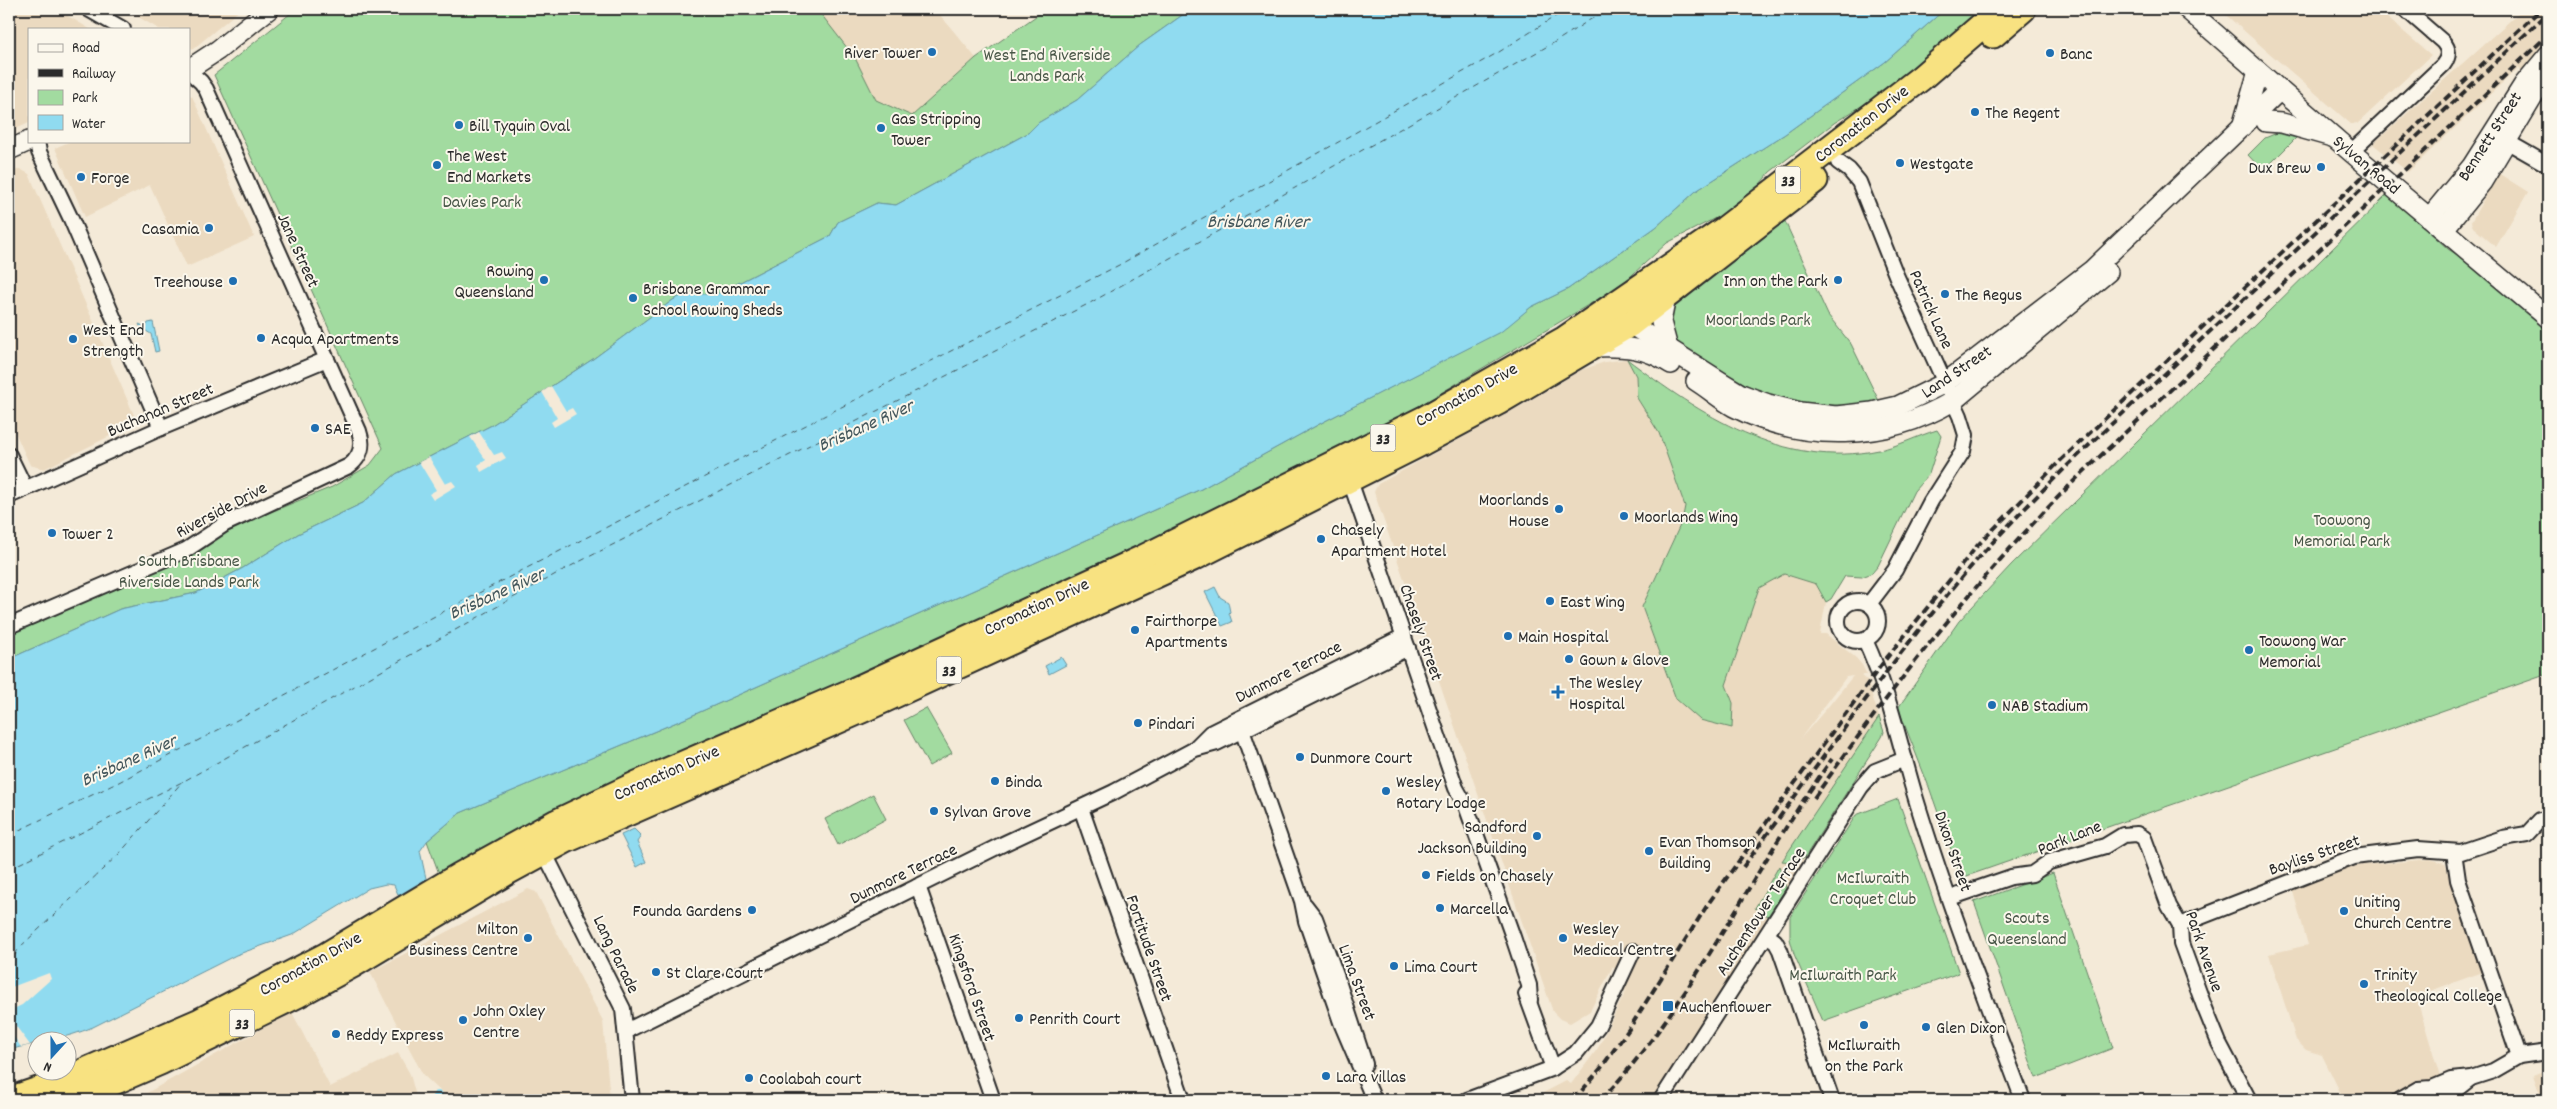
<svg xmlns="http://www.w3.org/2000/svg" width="2557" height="1109" font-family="Dekko,sans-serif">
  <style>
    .built { fill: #ebdac0; fill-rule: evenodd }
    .green { fill: #a2dba0; stroke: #668366 }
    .water { fill: #90dbf0; stroke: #6895a1 }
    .pier { fill: #f4ead8 }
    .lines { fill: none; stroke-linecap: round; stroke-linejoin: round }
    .canal { stroke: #90dbf0; stroke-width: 12 }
    .ferry { stroke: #44575c; stroke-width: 1; stroke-dasharray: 6 5; stroke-linecap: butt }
    .street-casing { stroke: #2b2b2b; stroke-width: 18 }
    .secondary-casing { stroke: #2b2b2b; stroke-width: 22 }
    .highway-casing { stroke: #2b2b2b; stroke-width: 29 }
    .street { stroke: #fbf7ec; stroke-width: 14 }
    .secondary { stroke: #fbf7ec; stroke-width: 19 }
    .highway { stroke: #f8e281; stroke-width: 25 }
    .rail { stroke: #2b2b2b; stroke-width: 4; stroke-dasharray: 8 4; stroke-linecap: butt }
    .poi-dot { fill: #1f6fb2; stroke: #fbf7ec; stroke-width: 2 }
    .labels { text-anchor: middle; stroke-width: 4; stroke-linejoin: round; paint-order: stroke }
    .shield { fill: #fbf7ec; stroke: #696865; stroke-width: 1 }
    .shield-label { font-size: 16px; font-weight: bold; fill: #2b2b2b }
    .poi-label { font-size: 18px; fill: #2b2b2b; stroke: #fbf7ec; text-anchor: start }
    .park-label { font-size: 18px; fill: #495748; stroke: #fbf7ec }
    .street-label { font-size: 18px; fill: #2b2b2b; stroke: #fbf7ec }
    .water-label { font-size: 19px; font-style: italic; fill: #44575c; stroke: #fbf7ec }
  </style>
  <rect width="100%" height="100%" fill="#f4ead8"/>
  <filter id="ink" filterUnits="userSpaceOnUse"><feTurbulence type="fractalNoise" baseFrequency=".02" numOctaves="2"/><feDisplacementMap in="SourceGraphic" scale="10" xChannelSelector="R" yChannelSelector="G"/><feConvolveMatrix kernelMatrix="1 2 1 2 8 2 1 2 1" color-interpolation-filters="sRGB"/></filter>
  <g filter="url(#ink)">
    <!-- built -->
    <g class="built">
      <polygon points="9,9 56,9 90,29 29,29 29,123 9,132"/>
      <polygon points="131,9 241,9 193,49 189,46 189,29 159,29 128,11"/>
      <polygon points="817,9 935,9 976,58 912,116 876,100 855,58"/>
      <polygon points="2219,9 2377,9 2431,55 2357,124 2352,125"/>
      <polygon points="2523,9 2548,9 2548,44 2522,71 2519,67 2408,172 2373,144"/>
      <polygon points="189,95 192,96 254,237 187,267 150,185 85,217 55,148 71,141 189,141"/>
      <polygon points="20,169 29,174 134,415 132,425 44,469 30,465 9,419 9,173"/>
      <polygon points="2498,173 2528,192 2496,247 2473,227 2471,222"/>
      <path d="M1627 359 1636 376 1637 398 1659 433 1685 506 1682 520 1642 607 1676 699 1700 720 1732 728 1733 703 1726 685 1759 588 1783 574 1816 584 1826 602 1820 634H1826L1856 658 1862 665 1867 675H1861L1867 680 1884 732 1652 1100 1642 1097 1640 1100H1546L1543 1093 1566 1081 1571 1084 1598 1048 1627 989 1624 992 1613 966 1590 1011 1570 1023 1560 1019 1553 1012 1374 492 1378 484 1519 407 1581 370 1605 362ZM1853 676 1827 708 1800 739 1841 684 1846 677Z"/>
      <polygon points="2429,859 2445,863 2483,972 2416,996 2440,1076 2375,1100 2344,1100 2322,1055 2306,1050 2296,1040 2269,954 2308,945 2292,888 2355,866"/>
      <polygon points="528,889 536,892 603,1021 610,1100 450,1100 423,1075 370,972"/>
      <polygon points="292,1012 330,1087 398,1053 410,1074 417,1100 134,1100"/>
      <polygon points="2548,1069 2548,1100 2542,1100 2533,1075"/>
    </g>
    <!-- green -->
    <g class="green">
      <polygon points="296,9 817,9 855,58 876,100 912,116 976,58 1046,9 1191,9 1140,45 1077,100 1038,123 1028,133 896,205 877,203 838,222 830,236 717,294 686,294 673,300 593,359 492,425 396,474 363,503 298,534 243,568 196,593 120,609 9,659 9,619 332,487 370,465 383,448 214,75"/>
      <polygon points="1945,9 1986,9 1912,75 1834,123 1770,172 1755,190 1727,212 1667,243 1620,286 1394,421 1161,539 1073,576 970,626 500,837 441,879 427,841 460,813 684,719 1201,489 1323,422 1501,331 1531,307 1568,289 1656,227 1696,191 1785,134 1885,62"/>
      <polygon points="2277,133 2296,138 2263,171 2248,155 2265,138"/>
      <polygon points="2388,194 2448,249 2475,266 2548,329 2548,674 1961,878 1929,787 1898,708 1959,621 2011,565"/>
      <path d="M1782 215 1828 315 1851 344 1880 403C1811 410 1770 402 1711 365 1696 355 1680 347 1668 333L1669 307Z"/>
      <path d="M1627 359C1699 414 1784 470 1879 450 1899 446 1917 436 1937 430L1941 436 1929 474 1914 491 1878 566 1872 573 1862 577 1845 576 1831 599 1826 602 1816 584 1784 574 1759 588 1726 685 1733 703 1732 728 1700 720 1676 699 1642 607 1682 521 1685 506 1659 433 1637 398 1636 376Z"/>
      <polygon points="926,708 952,753 929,766 904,720"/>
      <polygon points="1879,717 1884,732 1882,737 1805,857 1791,862 1782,861"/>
      <polygon points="873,794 886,819 838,845 825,819"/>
      <polygon points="1898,799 1959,973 1823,1021 1794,954 1790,939 1790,917 1856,815"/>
      <polygon points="1779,866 1786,888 1768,916 1755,908"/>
      <polygon points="2053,873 2113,1048 2036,1078 1974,902"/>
    </g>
    <!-- water -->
    <g class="water">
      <path d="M1191 9H1945L1885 62 1785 134 1696 191 1656 227 1568 289 1531 307 1502 331 1323 422 1201 489 684 719 460 813 427 841 420 851 427 883 400 899 394 885 386 884 369 888 292 935 236 955 93 1027C65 1039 38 1042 9 1050V659L120 609 196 593 243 568 298 534 363 503 396 474 492 425 593 359 673 300 685 294H717L830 236 838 222 877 203 896 205 1028 133 1038 123 1077 100 1140 45Z"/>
      <polygon points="153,322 159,351 155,352 151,334 141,328 139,324 146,327 148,323"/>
      <polygon points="1215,587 1220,597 1228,602 1230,612 1229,613 1232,622 1222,626 1205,592"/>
      <polygon points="1061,657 1066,665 1049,674 1045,666"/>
      <polygon points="634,829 641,836 637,842 646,862 637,867 621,835"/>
    </g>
    <!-- pier -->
    <g class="pier">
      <polygon points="551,386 566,411 572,408 576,414 554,427 551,422 557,418 542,392"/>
      <polygon points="479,432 494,455 502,452 506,458 481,472 478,465 486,460 470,437"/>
      <polygon points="429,457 445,484 452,481 456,486 433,500 429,494 436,490 419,462"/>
      <polygon points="49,973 51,979 22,1005 9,1011 9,988"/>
      <polygon points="9,1017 30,1045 21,1047 9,1030"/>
    </g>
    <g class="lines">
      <!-- canal -->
      <polyline class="canal" points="438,1097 439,1100"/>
      <!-- ferry -->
      <g class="ferry">
        <polyline points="9,835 117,783 517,573 1119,265 1499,52 1567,9"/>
        <polyline points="9,869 184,781 563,570 1090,303 1555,42 1607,9"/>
        <polyline points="9,965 19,948 119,854 183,781"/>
      </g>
      <defs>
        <g id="street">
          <polyline points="88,9 123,29"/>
          <polyline points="37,141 39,152 71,219 161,428"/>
          <polyline points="2506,141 2548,165"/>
          <path d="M2351 152 2443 65C2449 57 2450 50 2443 42L2405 9"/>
          <polyline points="1838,162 1849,170 1859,182 1896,275 1960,416 1966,435 1963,451 1931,501 1895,570 1869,604"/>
          <polyline points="9,455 25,488"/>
          <polyline points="1348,475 1456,788 1466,806 1513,937 1529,985 1530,1000"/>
          <polyline points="9,496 161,428 327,359"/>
          <circle cx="1858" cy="621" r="20"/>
          <path d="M9 626 186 550 225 524 349 466C361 457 364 445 359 431L206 89 201 82 189 71"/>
          <path d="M1865 640C1889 691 1900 746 1916 799 1947 901 1986 1001 2023 1100"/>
          <polyline points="1242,730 1302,901 1306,921 1342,1025 1374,1100"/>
          <polyline points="1195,748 1210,733 1404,636"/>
          <polyline points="1081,808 1183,1100"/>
          <polyline points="541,846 623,1009 632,1100"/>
          <polyline points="2454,852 2458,880 2519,1056"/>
          <polyline points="918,886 993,1100"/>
          <polyline points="1950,898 2011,877 2032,874 2049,862 2105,846 2123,835 2137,834 2144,838 2169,906 2180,925 2181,943 2204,1006 2219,1043 2249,1100"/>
          <polyline points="1305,905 1315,918 1337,978 1365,1064"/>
          <polyline points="2180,925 2354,857 2418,849 2461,852 2503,838 2527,834 2540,820 2548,819"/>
          <polyline points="1767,935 1775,941 1780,950 1832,1100"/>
          <polyline points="1526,994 1553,1068"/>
          <polyline points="626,1031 1003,844 1114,792 1195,749 1217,743 1408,648"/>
          <polyline points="1467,1100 1553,1068 1576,1053 1598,1026 1633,951"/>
          <polyline points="1661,1100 1861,787 1875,771 1905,759"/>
          <polyline points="2399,1100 2418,1089 2432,1088 2451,1080 2471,1078 2493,1071 2519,1056 2548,1052"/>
          <polyline points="2424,1100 2436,1095 2452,1093 2471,1078"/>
        </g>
        <g id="secondary">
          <polyline points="2187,9 2351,152 2548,318"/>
          <polyline points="189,69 218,50 269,9"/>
          <polyline points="2266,122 2282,123 2332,137"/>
          <polyline points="2242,127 2258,71"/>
          <polyline points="9,150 29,141"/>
          <polyline points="2430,217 2472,166 2524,84 2548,55"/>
          <polyline points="2444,229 2482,182 2548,72"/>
          <polyline points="1666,297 1661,322 1668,348"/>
          <polyline points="1620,320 1630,324 1723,383 1741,394 1768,404 1800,412 1836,416 1872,412 1898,406 1945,383 2092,270 2280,90"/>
          <path d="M1594 347C1623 346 1646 347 1671 364"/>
          <path d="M1696 381C1709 389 1721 400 1734 407 1804 443 1886 441 1953 401L2108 272"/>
        </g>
        <g id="highway">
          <polyline points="1993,35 2023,9"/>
          <polyline points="9,1100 53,1085 198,1022 327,955 459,876 557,822 637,784 855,690 1143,558 1424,419 1565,339 1725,229 1921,78 2001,9"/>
          <polyline points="72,1100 160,1062 297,995 352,965 507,872 566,840 864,709 1195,557 1423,442 1498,402 1630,324 1815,180"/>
        </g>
      </defs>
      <!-- street casing -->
      <use href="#street" class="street-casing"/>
      <!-- secondary casing -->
      <use href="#secondary" class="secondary-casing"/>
      <!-- highway casing -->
      <use href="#highway" class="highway-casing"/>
      <!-- street -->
      <use href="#street" class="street"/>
      <!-- secondary -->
      <use href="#secondary" class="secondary"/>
      <!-- highway -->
      <use href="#highway" class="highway"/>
      <!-- rail -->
      <g class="rail">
        <path d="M1814 798C1894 684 1979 576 2078 477L2548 35"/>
        <path d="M1743 867C1812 774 1878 678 1953 588 1988 545 2027 506 2067 466L2548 13"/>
        <polyline points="1574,1100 1601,1068 1629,1029 1708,904 1789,791 1885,660 1977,546 2061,460 2541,9"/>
        <path d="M1601 1100C1696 1000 1751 870 1832 759"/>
      </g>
    </g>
  </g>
  <!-- markers -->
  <g class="poi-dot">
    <circle cx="932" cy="52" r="5"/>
    <circle cx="2050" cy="53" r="5"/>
    <circle cx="1975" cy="112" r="5"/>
    <circle cx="459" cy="125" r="5"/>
    <circle cx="881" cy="128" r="5"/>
    <circle cx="1900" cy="163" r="5"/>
    <circle cx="437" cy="165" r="5"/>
    <circle cx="2321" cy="167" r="5"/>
    <circle cx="81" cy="177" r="5"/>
    <circle cx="209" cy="228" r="5"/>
    <circle cx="544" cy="280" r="5"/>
    <circle cx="1838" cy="280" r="5"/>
    <circle cx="233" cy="281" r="5"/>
    <circle cx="1945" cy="294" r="5"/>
    <circle cx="633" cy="298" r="5"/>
    <circle cx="261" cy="338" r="5"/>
    <circle cx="73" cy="339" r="5"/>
    <circle cx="315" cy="428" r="5"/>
    <circle cx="1559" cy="509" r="5"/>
    <circle cx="1624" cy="516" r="5"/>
    <circle cx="52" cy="533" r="5"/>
    <circle cx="1321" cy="539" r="5"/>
    <circle cx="1550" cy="601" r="5"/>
    <circle cx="1135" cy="630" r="5"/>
    <circle cx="1508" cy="636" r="5"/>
    <circle cx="2249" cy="650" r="5"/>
    <circle cx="1569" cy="659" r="5"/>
    <path d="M1555.5 684.5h5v5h5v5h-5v5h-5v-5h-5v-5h5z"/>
    <circle cx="1992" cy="705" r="5"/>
    <circle cx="1138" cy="723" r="5"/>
    <circle cx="1300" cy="757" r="5"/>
    <circle cx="995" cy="781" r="5"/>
    <circle cx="1386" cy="791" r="5"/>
    <circle cx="934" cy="811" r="5"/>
    <circle cx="1537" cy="836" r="5"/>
    <circle cx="1649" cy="851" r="5"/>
    <circle cx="1426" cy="875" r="5"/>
    <circle cx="1440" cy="908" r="5"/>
    <circle cx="752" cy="910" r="5"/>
    <circle cx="2344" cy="911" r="5"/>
    <circle cx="528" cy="938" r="5"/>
    <circle cx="1563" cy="938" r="5"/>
    <circle cx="1394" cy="966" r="5"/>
    <circle cx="656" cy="972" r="5"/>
    <circle cx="2364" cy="984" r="5"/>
    <rect x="1662" y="1000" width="12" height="12" rx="2.5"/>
    <circle cx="1019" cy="1018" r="5"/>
    <circle cx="463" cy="1020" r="5"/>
    <circle cx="1864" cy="1025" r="5"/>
    <circle cx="1926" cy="1027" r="5"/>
    <circle cx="336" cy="1034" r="5"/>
    <circle cx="1326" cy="1076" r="5"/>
    <circle cx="749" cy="1078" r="5"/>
  </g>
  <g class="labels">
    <!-- shield labels -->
    <g class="shield">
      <rect x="1775.5" y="166.5" width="25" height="27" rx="4"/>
      <rect x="1370.5" y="424.5" width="25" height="27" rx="4"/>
      <rect x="936.5" y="656.5" width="25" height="27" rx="4"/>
      <rect x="229.5" y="1009.5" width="25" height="27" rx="4"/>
    </g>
    <g class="shield-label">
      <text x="1788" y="186">33</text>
      <text x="1383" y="444">33</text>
      <text x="949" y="676">33</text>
      <text x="242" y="1029">33</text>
    </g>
    <!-- poi labels -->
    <g class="poi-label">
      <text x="922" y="58" text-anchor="end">River Tower</text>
      <text x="2060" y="59">Banc</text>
      <text x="1985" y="118">The Regent</text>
      <text x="891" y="124">Gas Stripping<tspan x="891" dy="21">Tower</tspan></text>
      <text x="469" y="131">Bill Tyquin Oval</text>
      <text x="447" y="161">The West<tspan x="447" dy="21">End Markets</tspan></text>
      <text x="1910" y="169">Westgate</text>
      <text x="2311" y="173" text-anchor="end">Dux Brew</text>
      <text x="91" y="183">Forge</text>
      <text x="199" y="234" text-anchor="end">Casamia</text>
      <text x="534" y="276" text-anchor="end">Rowing<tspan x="534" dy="21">Queensland</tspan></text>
      <text x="1828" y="286" text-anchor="end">Inn on the Park</text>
      <text x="223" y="287" text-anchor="end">Treehouse</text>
      <text x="643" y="294">Brisbane Grammar<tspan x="643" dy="21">School Rowing Sheds</tspan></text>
      <text x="1955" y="300">The Regus</text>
      <text x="83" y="335">West End<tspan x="83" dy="21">Strength</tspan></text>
      <text x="271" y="344">Acqua Apartments</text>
      <text x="325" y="434">SAE</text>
      <text x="1549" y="505" text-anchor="end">Moorlands<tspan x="1549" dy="21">House</tspan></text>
      <text x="1634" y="522">Moorlands Wing</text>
      <text x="1331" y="535">Chasely<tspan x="1331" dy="21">Apartment Hotel</tspan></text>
      <text x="62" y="539">Tower 2</text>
      <text x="1560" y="607">East Wing</text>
      <text x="1145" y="626">Fairthorpe<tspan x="1145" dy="21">Apartments</tspan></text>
      <text x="1518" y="642">Main Hospital</text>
      <text x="2259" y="646">Toowong War<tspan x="2259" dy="21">Memorial</tspan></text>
      <text x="1579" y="665">Gown &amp; Glove</text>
      <text x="1569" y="688">The Wesley<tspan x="1569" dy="21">Hospital</tspan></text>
      <text x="2002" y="711">NAB Stadium</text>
      <text x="1148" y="729">Pindari</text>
      <text x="1310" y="763">Dunmore Court</text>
      <text x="1005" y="787">Binda</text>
      <text x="1396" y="787">Wesley<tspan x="1396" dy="21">Rotary Lodge</tspan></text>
      <text x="944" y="817">Sylvan Grove</text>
      <text x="1527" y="832" text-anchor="end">Sandford<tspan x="1527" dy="21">Jackson Building</tspan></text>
      <text x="1659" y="847">Evan Thomson<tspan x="1659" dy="21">Building</tspan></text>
      <text x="1436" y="881">Fields on Chasely</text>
      <text x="2354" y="907">Uniting<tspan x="2354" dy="21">Church Centre</tspan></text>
      <text x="1450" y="914">Marcella</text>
      <text x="742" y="916" text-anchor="end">Founda Gardens</text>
      <text x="518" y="934" text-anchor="end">Milton<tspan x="518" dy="21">Business Centre</tspan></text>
      <text x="1573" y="934">Wesley<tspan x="1573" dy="21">Medical Centre</tspan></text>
      <text x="1404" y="972">Lima Court</text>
      <text x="666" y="978">St Clare Court</text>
      <text x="2374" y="980">Trinity<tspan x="2374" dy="21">Theological College</tspan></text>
      <text x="1679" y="1012">Auchenflower</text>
      <text x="473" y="1016">John Oxley<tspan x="473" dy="21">Centre</tspan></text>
      <text x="1029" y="1024">Penrith Court</text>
      <text x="1936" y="1033">Glen Dixon</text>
      <text x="346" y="1040">Reddy Express</text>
      <text x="1864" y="1050" text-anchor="middle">McIlwraith<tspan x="1864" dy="21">on the Park</tspan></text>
      <text x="1336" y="1082">Lara villas</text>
      <text x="759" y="1084">Coolabah court</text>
    </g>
    <!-- park labels -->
    <g class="park-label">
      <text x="1047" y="60">West End Riverside<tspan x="1047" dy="21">Lands Park</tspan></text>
      <text x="482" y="207">Davies Park</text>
      <text x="1758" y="325">Moorlands Park</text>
      <text x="2342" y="525">Toowong<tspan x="2342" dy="21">Memorial Park</tspan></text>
      <text x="189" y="566">South Brisbane<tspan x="189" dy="21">Riverside Lands Park</tspan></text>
      <text x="1873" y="883">McIlwraith<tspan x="1873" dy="21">Croquet Club</tspan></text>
      <text x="2027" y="923">Scouts<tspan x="2027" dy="21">Queensland</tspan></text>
      <text x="1843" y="980">McIlwraith Park</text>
    </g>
    <!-- street labels -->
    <g class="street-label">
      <text transform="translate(1861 123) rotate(-38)" y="6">Coronation Drive</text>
      <text transform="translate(2489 136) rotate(-57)" y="6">Bennett Street</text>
      <text transform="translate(2367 164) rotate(40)" y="6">Sylvan Road</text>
      <text transform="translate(299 250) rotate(66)" y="6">Jane Street</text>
      <text transform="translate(1932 309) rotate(66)" y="6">Patrick Lane</text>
      <text transform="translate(1956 371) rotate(-34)" y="6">Land Street</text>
      <text transform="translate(1466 394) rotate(-29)" y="6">Coronation Drive</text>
      <text transform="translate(160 409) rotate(-23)" y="6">Buchanan Street</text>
      <text transform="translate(221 509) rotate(-28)" y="6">Riverside Drive</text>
      <text transform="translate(1036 606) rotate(-25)" y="6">Coronation Drive</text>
      <text transform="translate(1422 632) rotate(71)" y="6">Chasely Street</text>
      <text transform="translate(1288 671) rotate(-27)" y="6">Dunmore Terrace</text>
      <text transform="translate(666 772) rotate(-24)" y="6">Coronation Drive</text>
      <text transform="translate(2069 837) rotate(-22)" y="6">Park Lane</text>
      <text transform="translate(1954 851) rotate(71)" y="6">Dixon Street</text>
      <text transform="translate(2314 854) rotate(-19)" y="6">Bayliss Street</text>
      <text transform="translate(903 873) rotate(-26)" y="6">Dunmore Terrace</text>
      <text transform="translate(1760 911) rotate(-57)" y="6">Auchenflower Terrace</text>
      <text transform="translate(1150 948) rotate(71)" y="6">Fortitude Street</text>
      <text transform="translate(2205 951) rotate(71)" y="6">Park Avenue</text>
      <text transform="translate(617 954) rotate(64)" y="6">Lang Parade</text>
      <text transform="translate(310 963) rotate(-29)" y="6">Coronation Drive</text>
      <text transform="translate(1358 982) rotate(70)" y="6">Lima Street</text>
      <text transform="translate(973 987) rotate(71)" y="6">Kingsford Street</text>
    </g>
    <!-- water labels -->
    <g class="water-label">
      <text x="1258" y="227">Brisbane River</text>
      <text transform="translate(865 424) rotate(-24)" y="7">Brisbane River</text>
      <text transform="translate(496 592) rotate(-24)" y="7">Brisbane River</text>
      <text transform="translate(128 759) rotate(-24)" y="7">Brisbane River</text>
    </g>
  </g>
  <!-- margin -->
  <rect width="2557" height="1109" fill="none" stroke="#fbf7ec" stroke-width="30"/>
  <rect x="15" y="15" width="2527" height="1079" fill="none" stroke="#2b2b2b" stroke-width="2" filter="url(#ink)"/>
  <!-- legend -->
  <rect x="28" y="28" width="162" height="115" fill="#fbf7ec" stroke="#a8a59f"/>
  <rect x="38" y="44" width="25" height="8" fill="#fbf7ec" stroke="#a8a59f"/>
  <text x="72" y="52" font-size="15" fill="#2b2b2b">Road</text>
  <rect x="38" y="69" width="25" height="8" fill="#2b2b2b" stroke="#a8a59f"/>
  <text x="72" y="78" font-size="15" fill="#2b2b2b">Railway</text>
  <rect x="38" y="90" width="25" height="15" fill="#a2dba0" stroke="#a8a59f"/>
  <text x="72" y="102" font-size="15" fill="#2b2b2b">Park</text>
  <rect x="38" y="115" width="25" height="15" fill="#90dbf0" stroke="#a8a59f"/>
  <text x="72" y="128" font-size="15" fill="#2b2b2b">Water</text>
  <!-- north arrow -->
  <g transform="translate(52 1056) rotate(201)"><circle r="24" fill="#fbf7ec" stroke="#a8a59f"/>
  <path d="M0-4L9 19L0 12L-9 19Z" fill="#1f6fb2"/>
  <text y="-8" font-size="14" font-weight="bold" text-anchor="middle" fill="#2b2b2b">N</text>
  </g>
</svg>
